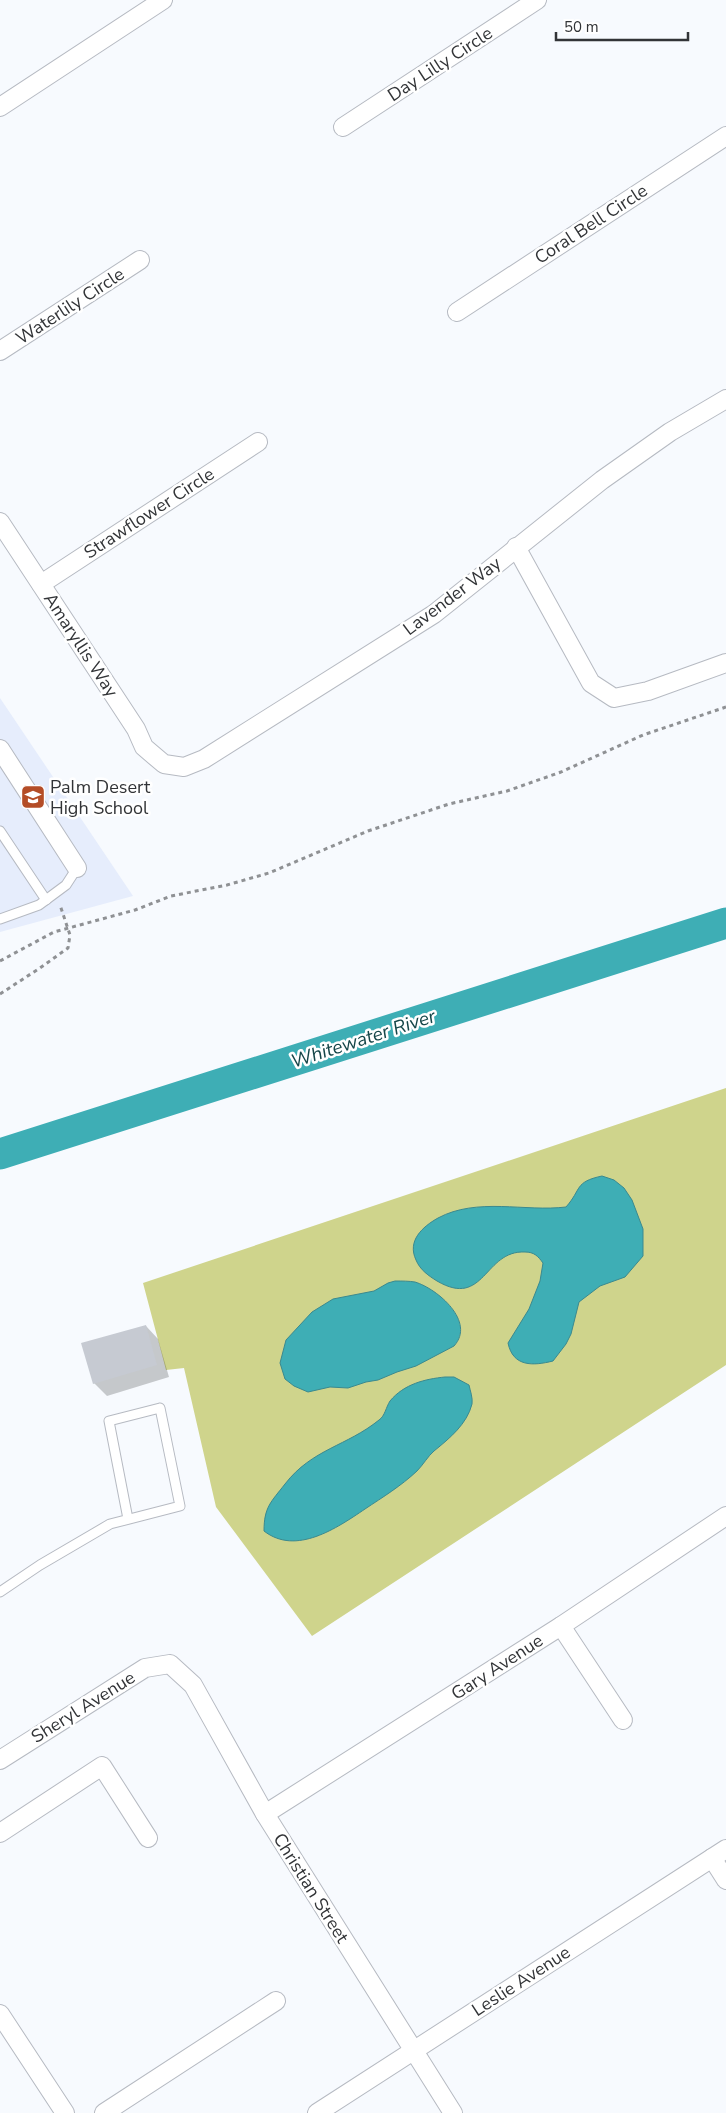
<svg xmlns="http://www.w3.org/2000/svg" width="726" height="2113" font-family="'Nunito Sans',sans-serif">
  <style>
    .built { fill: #e6edfc }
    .green { fill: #cfd48c }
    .water { fill: #3eaeb5; stroke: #3a898f }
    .shadow { fill: #0003 }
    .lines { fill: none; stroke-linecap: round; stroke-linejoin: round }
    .river { stroke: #3eaeb5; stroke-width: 31 }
    .building { fill: #c6cad2 }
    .service-casing { stroke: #b6bac2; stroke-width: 11 }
    .minor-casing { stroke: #b6bac2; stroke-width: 20 }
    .path { stroke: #8f9194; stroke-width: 3; stroke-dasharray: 4 4; stroke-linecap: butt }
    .service { stroke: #fff; stroke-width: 9 }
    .minor { stroke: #fff; stroke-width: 18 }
    .labels { text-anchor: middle; stroke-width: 5; stroke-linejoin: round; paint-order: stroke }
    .street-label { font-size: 18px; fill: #323437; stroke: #fff }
    .poi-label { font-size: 18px; fill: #323437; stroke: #fff; text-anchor: start }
    .water-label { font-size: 19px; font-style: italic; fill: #154649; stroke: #fff }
  </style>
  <rect width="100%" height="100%" fill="#f7fafe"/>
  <!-- built -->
  <polygon class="built" points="0,698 133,896 0,932"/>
  <!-- green -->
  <polygon class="green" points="726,1088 726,1365 312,1636 216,1507 184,1368 166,1370 143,1283"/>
  <!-- water -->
  <g class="water">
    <path d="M602 1176 614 1180 624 1188 632 1200 643 1229V1256L625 1277 600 1286 579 1302 571 1334 566 1344 553 1361C533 1366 513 1367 508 1343L529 1309 540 1281 543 1263C538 1256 534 1252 525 1252 484 1250 485 1309 437 1281 429 1276 420 1270 416 1260 407 1241 422 1227 438 1218 477 1197 525 1212 566 1207 582 1189 574 1182 602 1176Z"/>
    <path d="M395 1281C402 1281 409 1281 415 1282 438 1289 476 1322 454 1346L416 1366 397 1372 378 1380 366 1382 348 1388 330 1387 308 1392 294 1386 285 1379 280 1363 286 1340 312 1312 333 1299 374 1291 388 1283Z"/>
    <path d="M445 1377H454L469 1385C470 1390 473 1398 472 1404 467 1424 450 1438 434 1451 428 1456 423 1465 417 1471 401 1486 383 1497 365 1509 337 1528 296 1556 264 1531 264 1507 271 1502 285 1484 312 1449 347 1446 379 1420 385 1416 386 1407 390 1401 404 1384 425 1379 445 1377Z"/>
  </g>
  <!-- shadow -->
  <polygon class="shadow" points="146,1326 158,1339 169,1377 107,1396 94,1383"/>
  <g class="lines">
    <!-- river -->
    <polyline class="river" points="0,1154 726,923"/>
  </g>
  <!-- building -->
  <polygon class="building" points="146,1325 157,1365 93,1384 81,1343"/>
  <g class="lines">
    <defs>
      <g id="service">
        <polyline points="0,831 46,900"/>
        <polyline points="0,919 39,905 66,885 77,868"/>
        <polyline points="0,1592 40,1565 110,1524 180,1506 160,1408 109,1421 128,1519"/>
      </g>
      <g id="minor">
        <polyline points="0,107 163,0"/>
        <polyline points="343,127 537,0"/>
        <polyline points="457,312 726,136"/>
        <polyline points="0,351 140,260"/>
        <polyline points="0,522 136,729 144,747 164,764 184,767 204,759 434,614 602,480 670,432 726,399"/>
        <polyline points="516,547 591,683 614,698 648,691 726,663"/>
        <polyline points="41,584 258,442"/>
        <polyline points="0,749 77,868"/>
        <polyline points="561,1626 623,1720"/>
        <polyline points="0,1760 145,1668 170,1664 193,1685 265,1814 453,2113"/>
        <polyline points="265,1814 561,1626 726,1516"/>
        <polyline points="0,1833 102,1766 148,1838"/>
        <polyline points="712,1858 726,1880"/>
        <polyline points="0,2014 65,2113"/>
        <polyline points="104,2113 276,2001"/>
        <polyline points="317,2113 726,1849"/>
      </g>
    </defs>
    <!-- service casing -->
    <use href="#service" class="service-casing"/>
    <!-- minor casing -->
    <use href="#minor" class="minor-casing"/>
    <!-- path -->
    <g class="path">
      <polyline points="0,961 54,932 135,910 171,896 227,885 269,873 368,831 449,804 507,791 561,772 643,735 726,707"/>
      <polyline points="0,994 40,968 68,948 70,935 60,905"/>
    </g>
    <!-- service -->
    <use href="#service" class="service"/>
    <!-- minor -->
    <use href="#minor" class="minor"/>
  </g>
  <!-- icons -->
  <defs>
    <symbol id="school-square" viewBox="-11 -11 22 22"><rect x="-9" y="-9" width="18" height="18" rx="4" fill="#b44d27" stroke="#fff"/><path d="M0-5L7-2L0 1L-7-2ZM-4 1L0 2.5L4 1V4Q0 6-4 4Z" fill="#fff"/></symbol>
  </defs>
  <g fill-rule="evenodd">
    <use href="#school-square" x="19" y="783" width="28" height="28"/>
  </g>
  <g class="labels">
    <!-- street labels -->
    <g class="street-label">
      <text transform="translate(440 64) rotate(-33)" y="6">Day Lilly Circle</text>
      <text transform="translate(591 224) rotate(-33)" y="6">Coral Bell Circle</text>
      <text transform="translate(70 306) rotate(-33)" y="6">Waterlily Circle</text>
      <text transform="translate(149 513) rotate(-33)" y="6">Strawflower Circle</text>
      <text transform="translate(452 596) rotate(-37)" y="6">Lavender Way</text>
      <text transform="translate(81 645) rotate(57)" y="6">Amaryllis Way</text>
      <text transform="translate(497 1667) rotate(-33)" y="6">Gary Avenue</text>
      <text transform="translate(83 1707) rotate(-32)" y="6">Sheryl Avenue</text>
      <text transform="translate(311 1888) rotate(58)" y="6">Christian Street</text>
      <text transform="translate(521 1981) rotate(-33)" y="6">Leslie Avenue</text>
    </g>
    <!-- poi labels -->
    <g class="poi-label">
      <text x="50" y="793">Palm Desert<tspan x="50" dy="21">High School</tspan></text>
    </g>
    <!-- water labels -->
    <g class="water-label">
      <text transform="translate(363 1038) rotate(-18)" y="7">Whitewater River</text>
    </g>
  </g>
  <!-- scale -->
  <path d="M556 32v8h132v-8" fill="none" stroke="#323437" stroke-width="2.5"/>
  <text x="564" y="32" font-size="15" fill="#323437" stroke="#ffffff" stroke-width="4" paint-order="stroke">50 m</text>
</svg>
